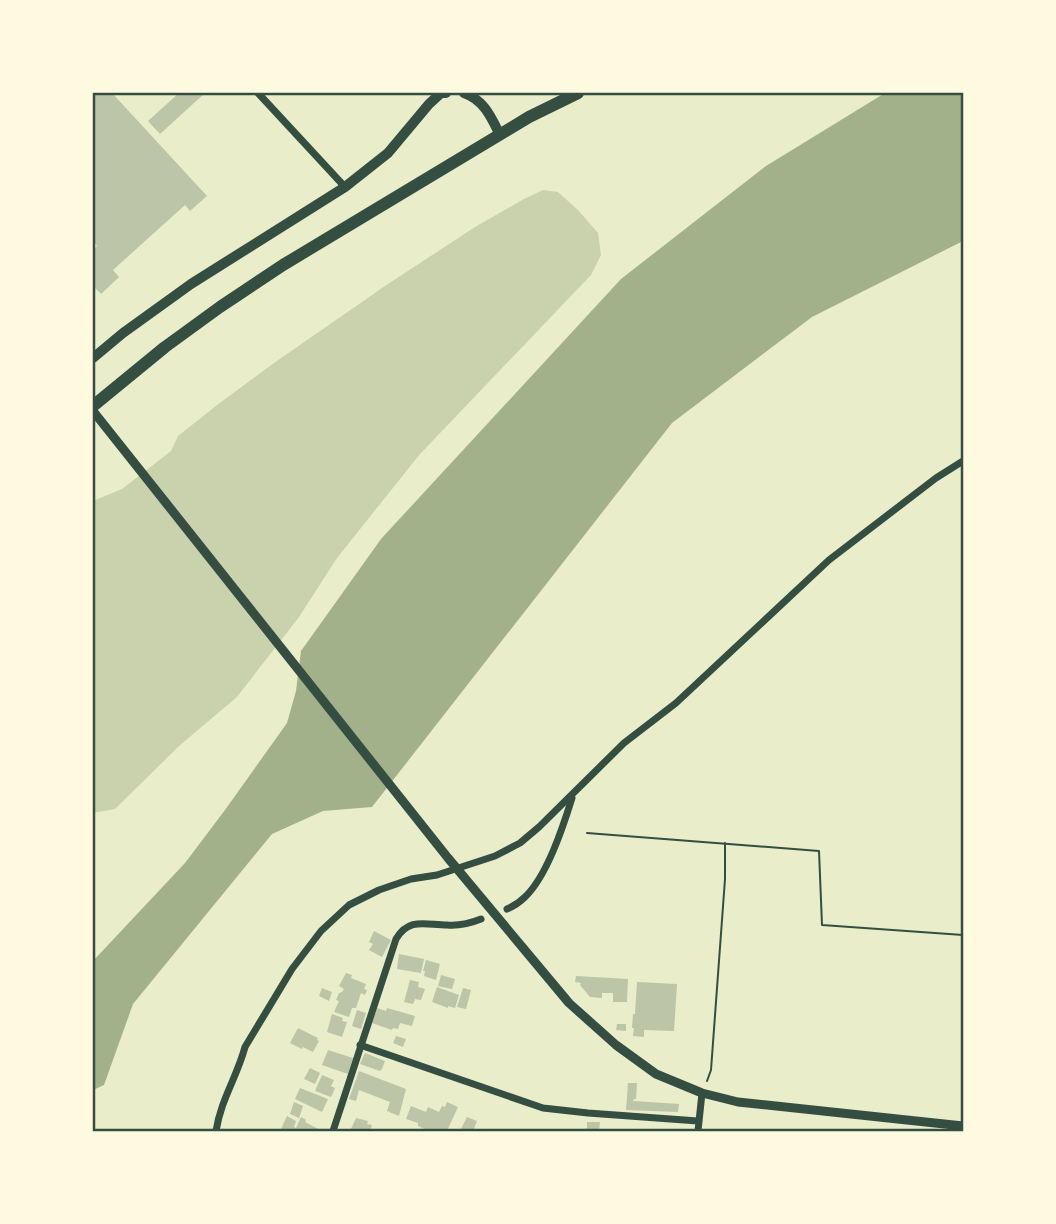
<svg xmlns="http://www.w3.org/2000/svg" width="1056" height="1224" font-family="Poppins,sans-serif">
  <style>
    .green { fill: #cad2ad }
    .water { fill: #a3b18a }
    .building { fill: #bcc5a7 }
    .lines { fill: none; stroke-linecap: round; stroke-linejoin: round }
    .path { stroke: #344e41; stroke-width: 2 }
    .minor { stroke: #344e41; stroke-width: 7 }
    .tertiary { stroke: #344e41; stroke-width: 9 }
    .secondary { stroke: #344e41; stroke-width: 10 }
    .trunk { stroke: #344e41; stroke-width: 12 }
    .neatline { fill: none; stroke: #344e41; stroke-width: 2.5 }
  </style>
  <rect width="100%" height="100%" fill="#e9edc9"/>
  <!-- green -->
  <polygon class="green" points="543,190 558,192 578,210 598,233 601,255 591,275 420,454 337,558 299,617 237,697 179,746 115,809 93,813 93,501 122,489 171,451 178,436 221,402 274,363 385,286 475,227 524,199"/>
  <!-- water -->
  <polygon class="water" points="885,93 963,93 963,241 812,317 672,423 372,807 323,811 272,834 133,1004 104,1085 93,1090 93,961 185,863 225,810 287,723 296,691 301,651 381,539 621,279 766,166"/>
  <!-- building -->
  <g class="building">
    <polygon points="93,93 112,93 207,196 190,211 185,205 113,270 119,277 101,294 93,286 93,250 97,246 93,241"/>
    <polygon points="179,93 205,93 160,134 148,121"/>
    <polygon points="374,931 391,940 382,957 369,950 373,944 369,942"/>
    <polygon points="399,954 424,959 421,973 397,969"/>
    <polygon points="426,960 440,964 436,980 424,976 425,971 423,971"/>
    <polygon points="346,973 352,975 351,978 366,984 364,989 367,990 365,995 361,993 356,1008 352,1008 349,1017 334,1012 339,1001 336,1000 339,993 342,992 344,989 339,986"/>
    <polygon points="441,975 455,979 452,989 438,986"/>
    <polygon points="576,976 628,979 627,1002 613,1002 613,993 602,993 602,998 590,997 580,985 581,983 575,982"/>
    <polygon points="410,980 419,982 418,987 425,989 421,1000 415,999 413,1004 404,1002"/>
    <polygon points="637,982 677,984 674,1031 644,1030 644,1037 633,1036 634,1028 632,1028 633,1014 635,1014"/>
    <polygon points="437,987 459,995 455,1008 448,1006 448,1008 432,1002"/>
    <polygon points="322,988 332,992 329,1001 319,996"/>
    <polygon points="463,988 471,990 466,1009 457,1007"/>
    <polygon points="377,1008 386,1011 387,1008 415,1016 412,1026 400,1023 398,1029 393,1028 392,1030 372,1023"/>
    <polygon points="357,1010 366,1013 361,1029 352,1026"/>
    <polygon points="332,1014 343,1018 342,1021 347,1022 342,1037 327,1032"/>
    <polygon points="617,1024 626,1024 626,1031 616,1030"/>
    <polygon points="298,1028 318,1038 317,1040 319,1041 313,1052 303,1047 302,1049 290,1043"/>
    <polygon points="396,1036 406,1039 403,1047 393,1043"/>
    <polygon points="328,1050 353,1058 348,1074 322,1065"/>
    <polygon points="365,1053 385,1061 382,1069 380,1071 360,1064"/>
    <polygon points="310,1068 320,1073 315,1084 304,1079"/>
    <polygon points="359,1071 406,1089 399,1116 387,1111 390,1102 359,1090 356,1101 349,1099"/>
    <polygon points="322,1075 334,1080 331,1086 335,1088 331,1097 315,1091"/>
    <polygon points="628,1083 637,1083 636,1099 634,1099 633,1101 679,1104 678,1112 626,1110"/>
    <polygon points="300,1088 328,1099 322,1112 295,1099"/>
    <polygon points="294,1102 303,1106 299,1118 290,1114"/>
    <polygon points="447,1102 458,1107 447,1131 429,1131 418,1126 418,1123 406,1119 411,1106 426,1112 428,1107 439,1112 442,1106 445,1107"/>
    <polygon points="287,1116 296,1121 294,1127 296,1128 301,1117 306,1120 305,1122 322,1131 280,1131"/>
    <polygon points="467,1117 477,1121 473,1131 460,1131"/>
    <polygon points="356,1118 368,1121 367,1124 372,1125 370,1131 350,1131"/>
    <polygon points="587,1122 600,1122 599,1131 585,1131 585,1128 587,1129"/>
  </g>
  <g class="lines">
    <!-- path -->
    <g class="path">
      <polyline points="587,833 819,851 822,925 963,935"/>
      <polyline points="707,1081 711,1070 725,879 725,843"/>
    </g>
    <!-- minor -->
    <g class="minor">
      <polyline points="258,93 345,187"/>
      <path d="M507 909C514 906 520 902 525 897 547 876 563 827 572 798"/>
      <polyline points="360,1045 543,1108 588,1113 698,1121"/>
      <path d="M216 1131C221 1099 237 1077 245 1047L292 969 321 931 349 905 379 890 411 879 437 875 495 856 520 843 539 827 624 743 676 703 829 560 936 478 963 461"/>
      <path d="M333 1131 396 939C409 917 426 925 447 925 459 926 471 923 481 919"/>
      <polyline points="698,1131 702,1093"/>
    </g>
    <!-- tertiary -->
    <polyline class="tertiary" points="93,411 448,858 569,1003 616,1045 656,1074 702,1093 738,1102 963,1126"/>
    <!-- secondary -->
    <g class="secondary">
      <path d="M464 93C484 100 491 117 500 135"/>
      <polyline points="93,358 123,333 191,284 345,187 388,153 429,104 441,93 446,93"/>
    </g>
    <!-- trunk -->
    <polyline class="trunk" points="93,406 165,347 220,307 283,265 529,117 578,93"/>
  </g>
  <!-- border -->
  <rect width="1056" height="1224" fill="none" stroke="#fefae0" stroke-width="189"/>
  <rect x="94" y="94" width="868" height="1036" class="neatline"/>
</svg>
